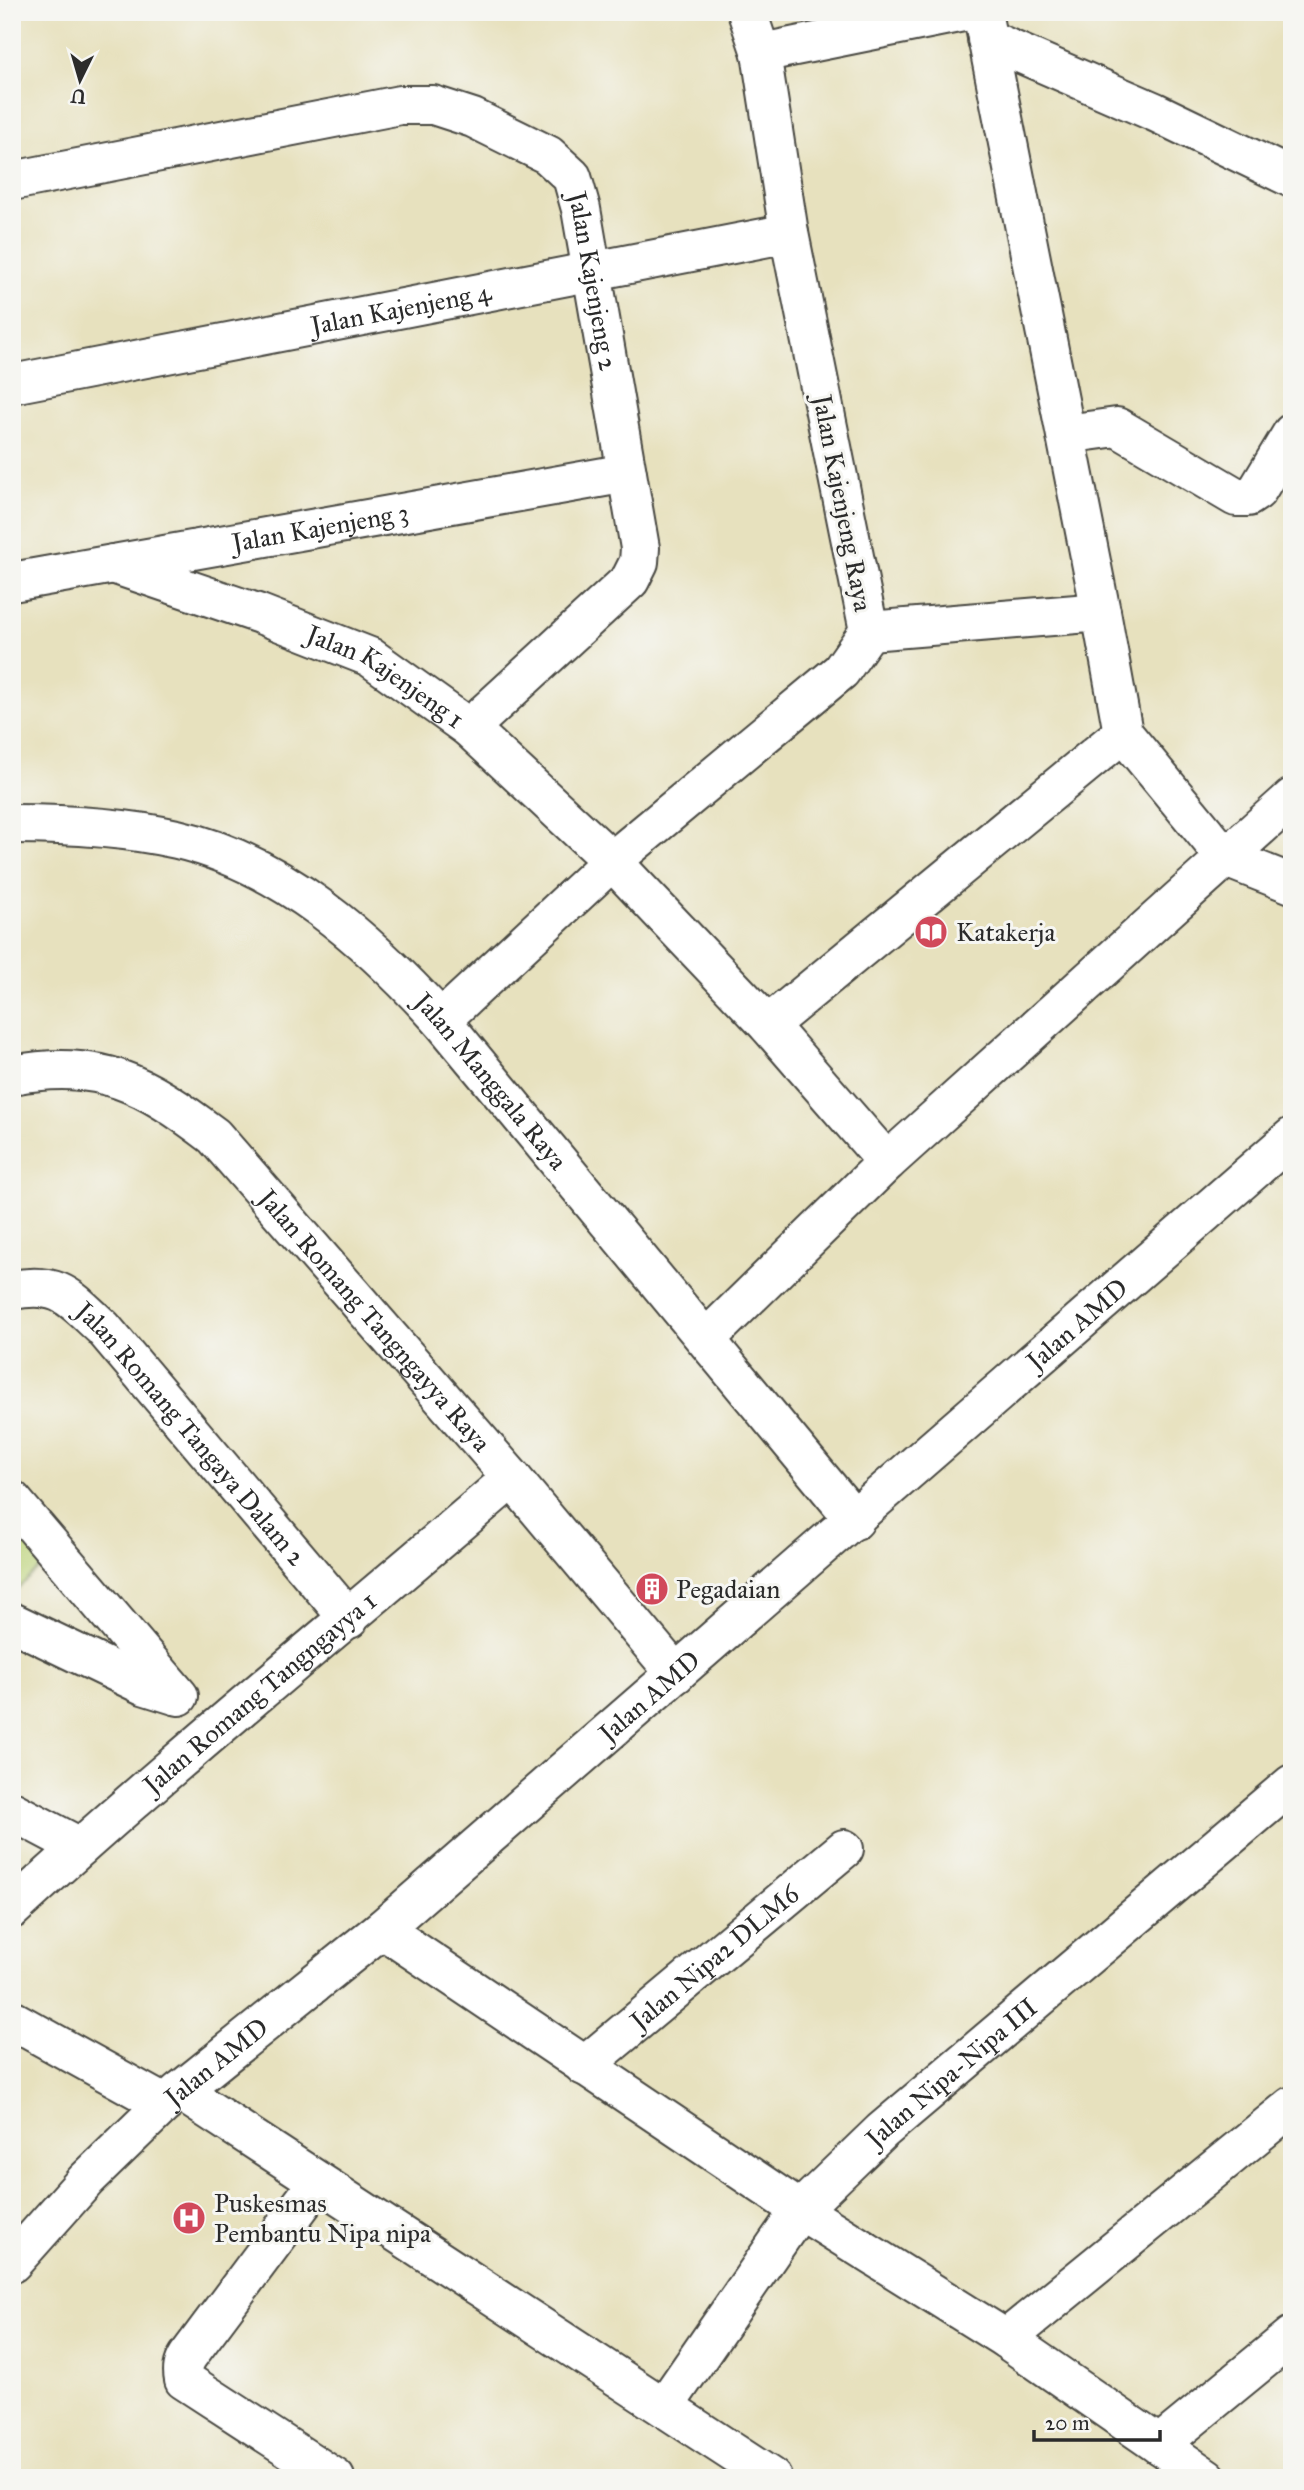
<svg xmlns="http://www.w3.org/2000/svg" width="1304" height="2490" font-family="'IM FELL Great Primer',serif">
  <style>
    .garden { fill: #bad175; stroke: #727e50; stroke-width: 2 }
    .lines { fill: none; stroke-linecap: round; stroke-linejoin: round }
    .minor-casing { stroke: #474641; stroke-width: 42 }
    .tertiary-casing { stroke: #474641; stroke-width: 42 }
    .minor { stroke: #fff; stroke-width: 38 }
    .tertiary { stroke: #fff; stroke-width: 38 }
    .labels { text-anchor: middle; stroke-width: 6; stroke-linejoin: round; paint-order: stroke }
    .street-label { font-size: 26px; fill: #2b2b2b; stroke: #f6f6f2 }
    .poi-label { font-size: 26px; fill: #2b2b2b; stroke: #f6f6f2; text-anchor: start }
  </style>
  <rect width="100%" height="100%" fill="#f6f6f2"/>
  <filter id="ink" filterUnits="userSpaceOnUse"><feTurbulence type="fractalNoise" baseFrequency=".0143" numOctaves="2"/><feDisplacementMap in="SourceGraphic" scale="14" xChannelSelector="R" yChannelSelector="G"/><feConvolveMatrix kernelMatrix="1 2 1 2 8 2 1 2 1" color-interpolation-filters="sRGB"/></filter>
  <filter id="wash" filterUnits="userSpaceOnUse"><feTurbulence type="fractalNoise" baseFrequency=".00686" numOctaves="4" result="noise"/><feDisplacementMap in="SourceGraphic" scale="28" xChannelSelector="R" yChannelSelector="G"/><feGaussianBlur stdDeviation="1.57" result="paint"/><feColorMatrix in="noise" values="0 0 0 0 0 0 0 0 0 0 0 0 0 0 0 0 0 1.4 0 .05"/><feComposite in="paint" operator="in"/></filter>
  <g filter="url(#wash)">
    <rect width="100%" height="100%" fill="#e7e1be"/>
    <!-- garden -->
    <polygon class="garden" points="12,1523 47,1561 12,1594"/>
  </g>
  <g filter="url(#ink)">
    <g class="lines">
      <defs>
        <g id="minor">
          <polyline points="982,12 1101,612"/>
          <polyline points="987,39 1155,112 1292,178"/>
          <polyline points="761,53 964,12"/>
          <path id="s1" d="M12 181 400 105H433L473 118 548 155 572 177 581 209 640 548 639 562 630 580 469 728"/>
          <path id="s2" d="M12 384 789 233"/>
          <polyline points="1066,434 1117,427 1236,497 1248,497 1257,491 1292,433"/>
          <path id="s3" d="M113 564 260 614 370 657 469 728 612 861 768 1025 887 1162 1292 798"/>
          <path id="s4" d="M12 582 627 473"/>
          <polyline points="869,631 1101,612 1123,733 1226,858 1292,884"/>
          <path id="s5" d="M12 824C67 824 123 827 177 839 283 863 370 942 441 1020L855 1520"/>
          <polyline points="441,1020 612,861 841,671 869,631 789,233 761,53 747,12"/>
          <polyline points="768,1025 1123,733"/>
          <path id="s6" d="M12 1075C101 1059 144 1083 214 1136L512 1478 676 1674"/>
          <path id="s7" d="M12 1290C60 1281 70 1298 103 1328L349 1619"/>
          <polyline points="706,1339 887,1162"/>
          <polyline points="12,1500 179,1696"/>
          <polyline points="12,1622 143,1685 175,1695"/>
          <polyline points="12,1811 80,1847"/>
          <path id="s8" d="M12 1909C174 1760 345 1622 512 1478"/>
          <polyline points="382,1929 800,2210 1006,2339 1207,2478"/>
          <polyline points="12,2020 164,2104"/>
          <path id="s9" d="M584 2066 844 1849"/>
          <polyline points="180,2091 772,2478"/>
          <path d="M318 2182 188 2356C183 2364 182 2370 184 2380L335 2478"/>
          <polyline points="1006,2339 1292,2106"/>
          <path id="s10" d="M664 2407 800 2210 882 2131 1292 1784"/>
          <polyline points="1159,2445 1292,2336"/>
        </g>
        <g id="tertiary">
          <path id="s11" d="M12 2263 86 2180 164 2104 382 1929 1292 1137"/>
        </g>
      </defs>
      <!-- minor casing -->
      <use href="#minor" class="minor-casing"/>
      <!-- tertiary casing -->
      <use href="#tertiary" class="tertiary-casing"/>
      <!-- minor -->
      <use href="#minor" class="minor"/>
      <!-- tertiary -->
      <use href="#tertiary" class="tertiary"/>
    </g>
  </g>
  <!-- icons -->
  <defs>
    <symbol id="library-disc" viewBox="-11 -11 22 22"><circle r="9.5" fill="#d1495b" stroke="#f6f6f2"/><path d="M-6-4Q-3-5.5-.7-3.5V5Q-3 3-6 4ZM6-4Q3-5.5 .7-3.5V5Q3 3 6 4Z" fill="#fff"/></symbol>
    <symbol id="building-disc" viewBox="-11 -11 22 22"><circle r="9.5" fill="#d1495b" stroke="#f6f6f2"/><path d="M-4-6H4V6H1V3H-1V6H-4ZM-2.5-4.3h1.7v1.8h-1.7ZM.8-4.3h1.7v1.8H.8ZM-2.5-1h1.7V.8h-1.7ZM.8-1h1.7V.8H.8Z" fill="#fff"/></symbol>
    <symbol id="hospital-disc" viewBox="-11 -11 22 22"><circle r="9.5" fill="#d1495b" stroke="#f6f6f2"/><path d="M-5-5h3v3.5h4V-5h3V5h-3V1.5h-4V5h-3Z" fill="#fff"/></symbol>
  </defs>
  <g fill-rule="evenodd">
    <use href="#library-disc" x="912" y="913" width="38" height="38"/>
    <use href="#building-disc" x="633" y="1570" width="38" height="38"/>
    <use href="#hospital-disc" x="170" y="2199" width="38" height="38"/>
  </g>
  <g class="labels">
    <!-- street labels -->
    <g class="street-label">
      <text dy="9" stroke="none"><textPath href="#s1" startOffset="693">Jalan Kajenjeng 2</textPath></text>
      <text dy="9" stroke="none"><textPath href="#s2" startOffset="396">Jalan Kajenjeng 4</textPath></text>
      <text transform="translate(843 503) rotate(79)" y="9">Jalan Kajenjeng Raya</text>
      <text dy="9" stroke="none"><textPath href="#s4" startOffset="313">Jalan Kajenjeng 3</textPath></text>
      <text dy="9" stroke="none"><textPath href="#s3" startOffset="296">Jalan Kajenjeng 1</textPath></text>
      <text dy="9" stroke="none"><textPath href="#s5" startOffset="570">Jalan Manggala Raya</textPath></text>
      <text dy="9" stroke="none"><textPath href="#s6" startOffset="464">Jalan Romang Tangngayya Raya</textPath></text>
      <text dy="9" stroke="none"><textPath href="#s11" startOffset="1421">Jalan AMD</textPath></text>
      <text dy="9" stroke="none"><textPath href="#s7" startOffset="242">Jalan Romang Tangaya Dalam 2</textPath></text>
      <text dy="9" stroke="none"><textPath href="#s8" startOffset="329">Jalan Romang Tangngayya 1</textPath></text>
      <text dy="9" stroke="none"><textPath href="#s11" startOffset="854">Jalan AMD</textPath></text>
      <text dy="9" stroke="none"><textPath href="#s9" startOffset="170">Jalan Nipa2 DLM6</textPath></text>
      <text dy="9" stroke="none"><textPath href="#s11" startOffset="287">Jalan AMD</textPath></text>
      <text dy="9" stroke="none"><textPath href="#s10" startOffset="444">Jalan Nipa-Nipa III</textPath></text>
    </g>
    <!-- poi labels -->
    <g class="poi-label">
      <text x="956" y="941">Katakerja</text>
      <text x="676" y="1598">Pegadaian</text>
      <text x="214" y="2212">Puskesmas<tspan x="214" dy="30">Pembantu Nipa nipa</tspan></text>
    </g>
  </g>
  <!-- margin -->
  <rect width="1304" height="2490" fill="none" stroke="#f6f6f2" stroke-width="42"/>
  <!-- north arrow -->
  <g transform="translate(80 80) rotate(185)" stroke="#f6f6f2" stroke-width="5" paint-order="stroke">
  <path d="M0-5L12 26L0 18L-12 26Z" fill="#2b2b2b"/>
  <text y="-10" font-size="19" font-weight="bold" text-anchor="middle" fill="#2b2b2b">U</text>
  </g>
  <!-- scale -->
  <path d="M1034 2430v10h126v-10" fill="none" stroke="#2b2b2b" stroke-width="3.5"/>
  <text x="1045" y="2430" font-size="21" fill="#2b2b2b" stroke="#f6f6f2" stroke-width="5" paint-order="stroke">20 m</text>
</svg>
